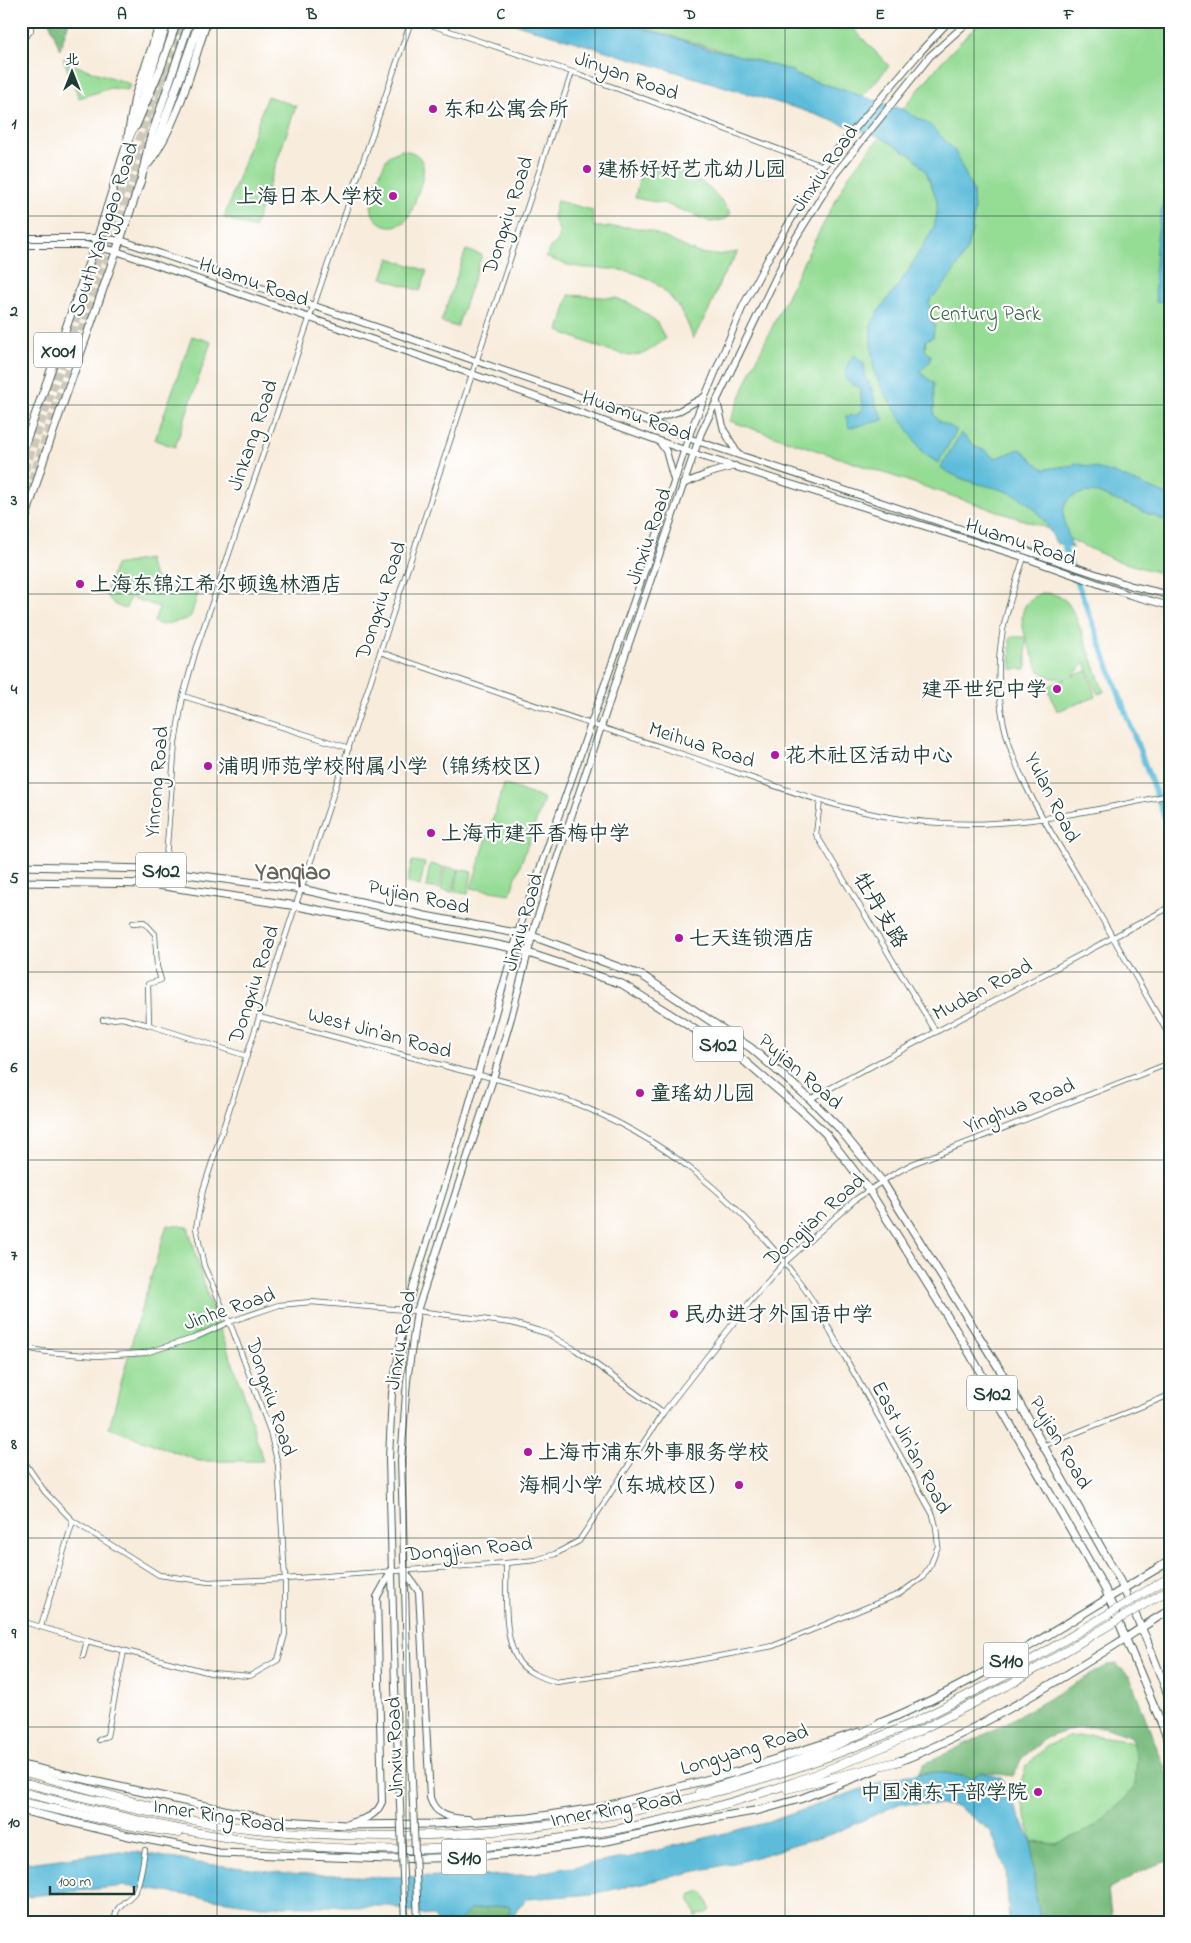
<svg xmlns="http://www.w3.org/2000/svg" width="1191" height="1943" font-family="'Indie Flower','LXGW WenKai TC',sans-serif">
  <style>
    .green { fill: #95dc95; stroke: #5a8c64 }
    .forest { fill: #78bc7e; stroke: #4c7c59 }
    .water { fill: #5cbcda; stroke: #3e7c87 }
    .lines { fill: none; stroke-linecap: round; stroke-linejoin: round }
    .canal { stroke: #5cbcda; stroke-width: 5.5 }
    .highway-tunnel { stroke: #cdc9ba; stroke-width: 8; stroke-dasharray: 8 4; stroke-linecap: butt }
    .street-casing { stroke: #40574d; stroke-width: 6 }
    .secondary-casing { stroke: #40574d; stroke-width: 8 }
    .primary-casing { stroke: #40574d; stroke-width: 9 }
    .highway-casing { stroke: #40574d; stroke-width: 9 }
    .street { stroke: #fff; stroke-width: 4.5 }
    .secondary { stroke: #fff; stroke-width: 6 }
    .primary { stroke: #fff; stroke-width: 7 }
    .highway { stroke: #fff; stroke-width: 8 }
    .secondary-bridge-casing { stroke: #40574d; stroke-width: 8; stroke-linecap: butt }
    .highway-bridge-casing { stroke: #40574d; stroke-width: 9; stroke-linecap: butt }
    .secondary-bridge { stroke: #fff; stroke-width: 6 }
    .highway-bridge { stroke: #fff; stroke-width: 8 }
    .grid { fill: none; stroke: #1f3d34; stroke-width: 1; stroke-opacity: 0.55 }
    .poi-dot { fill: #b5179e; stroke: #fff; stroke-width: 2 }
    .labels { text-anchor: middle; stroke-width: 4.5; stroke-linejoin: round; paint-order: stroke }
    .shield { fill: #fff; stroke: #627771; stroke-width: 1 }
    .shield-label { font-size: 20px; font-weight: bold; fill: #1f3d34 }
    .street-label { font-size: 21px; fill: #1f3d34; stroke: #fff }
    .poi-label { font-size: 21px; fill: #1f3d34; stroke: #fff; text-anchor: start }
    .park-label { font-size: 21px; fill: #3c654c; stroke: #fff }
    .quarter-label { font-size: 24px; font-weight: bold; fill: #67645a; stroke: #fff }
    .neatline { fill: none; stroke: #1f3d34; stroke-width: 2 }
    .grid-label { font-size: 16px; text-anchor: middle; font-weight: bold; fill: #1f3d34 }
  </style>
  <rect width="100%" height="100%" fill="#fff"/>
  <filter id="ink" filterUnits="userSpaceOnUse"><feTurbulence type="fractalNoise" baseFrequency=".02" numOctaves="2"/><feDisplacementMap in="SourceGraphic" scale="10" xChannelSelector="R" yChannelSelector="G"/><feConvolveMatrix kernelMatrix="1 2 1 2 8 2 1 2 1" color-interpolation-filters="sRGB"/></filter>
  <filter id="wash" filterUnits="userSpaceOnUse"><feTurbulence type="fractalNoise" baseFrequency=".0096" numOctaves="4" result="noise"/><feDisplacementMap in="SourceGraphic" scale="20" xChannelSelector="R" yChannelSelector="G"/><feGaussianBlur stdDeviation="1.12" result="paint"/><feColorMatrix in="noise" values="0 0 0 0 0 0 0 0 0 0 0 0 0 0 0 0 0 1.4 0 .05"/><feComposite in="paint" operator="in"/></filter>
  <g filter="url(#wash)">
    <rect width="100%" height="100%" fill="#f8ecdc"/>
    <!-- green -->
    <g class="green">
      <path d="M621 21H846L889 66 863 96 796 75 793 71C736 54 678 39 621 21Z"/>
      <polygon points="981,21 1170,21 1170,576 1115,560 1041,526 730,421 752,369 803,263 849,175 943,60"/>
      <polygon points="63,58 71,64 130,84 128,90 111,88 79,98"/>
      <polygon points="267,96 296,106 254,228 224,218"/>
      <path d="M402 150C433 153 423 179 416 198 413 206 411 217 404 222 398 226 391 227 385 225 358 216 378 177 386 160L390 155Z"/>
      <path d="M643 160C684 169 706 178 731 213L726 219 711 222 666 204 635 198Z"/>
      <path d="M557 201 592 210 594 227H631L648 230 698 253 716 255 738 252 721 279 710 308 693 339C684 307 660 277 626 271 607 267 587 270 568 265 561 263 554 260 546 257L550 247C564 240 560 229 553 218Z"/>
      <polygon points="466,250 482,255 457,327 441,322"/>
      <polygon points="389,258 427,271 420,291 382,278"/>
      <polygon points="569,295 616,298 631,304 656,321 665,338 663,341 645,353 630,356 598,347 559,331"/>
      <polygon points="192,336 211,342 175,447 155,440"/>
      <path d="M148 559C154 588 172 589 198 593L191 616 187 619 162 625 154 622 159 607 130 597 126 609 115 605 105 594 115 565Z"/>
      <path d="M1041 593C1050 593 1058 594 1066 601 1076 610 1097 675 1104 692L1098 694 1084 661 1082 667 1072 676 1087 671 1096 697 1057 711 1047 686 1066 679 1052 678 1039 671C1030 645 1005 608 1041 593Z"/>
      <polygon points="1010,637 1026,637 1026,669 1011,669"/>
      <polygon points="504,784 544,799 510,894 471,888"/>
      <polygon points="412,861 425,863 420,886 407,883"/>
      <polygon points="430,864 443,867 439,889 426,887"/>
      <polygon points="445,867 458,869 453,892 441,890"/>
      <polygon points="459,869 472,872 468,894 455,892"/>
      <polygon points="167,1225 188,1227 209,1301 241,1385 263,1461 199,1461 109,1428 137,1323"/>
      <polygon points="1090,1735 1121,1739 1131,1743 1138,1752 1135,1787 1121,1803 1093,1828 1056,1844 1032,1842 1019,1789 1026,1766 1047,1746 1068,1737"/>
      <polygon points="702,1892 705,1894 710,1909 708,1912 696,1916 690,1898 692,1895"/>
    </g>
    <!-- forest -->
    <g class="forest">
      <polygon points="49,21 69,21 60,50"/>
      <polygon points="1117,1664 1130,1677 1170,1782 1170,1860 1147,1868 1108,1890 1112,1922 1041,1922 1035,1891 1032,1842 1056,1844 1093,1828 1121,1803 1135,1787 1137,1755 1130,1736 1104,1727 1079,1727 1046,1738 1022,1758 1013,1776 982,1772 972,1778 939,1772 918,1773 924,1764 990,1732 1108,1665"/>
      <polygon points="509,1905 510,1910 505,1922 458,1922 470,1910"/>
    </g>
    <!-- water -->
    <g class="water">
      <polygon points="506,21 621,21 710,49 729,53 793,71 796,75 902,109 930,125 955,151 973,191 974,210 972,231 967,249 957,267 942,288 930,300 929,304 932,312 928,315 935,325 933,337 926,340 925,349 928,354 931,355 930,362 920,371 922,374 934,383 934,415 939,421 957,430 938,463 923,453 886,396 874,372 871,344 871,326 878,312 907,273 934,227 937,213 937,200 926,172 913,156 880,137 799,109"/>
      <path d="M1170 171V297L1164 301 1156 302C1152 257 1159 214 1170 171Z"/>
      <polygon points="854,355 864,363 865,376 873,391 875,403 884,420 849,428 846,416 857,415 862,409 860,387 853,385 845,379 847,365"/>
      <path d="M961 433 976 447 986 451 994 458C1005 456 1011 451 1021 449 1030 456 1035 464 1044 469L1074 465 1075 463 1111 472 1170 496V523L1098 493C1081 490 1060 497 1064 518 1065 528 1070 538 1072 548L1056 543C1043 515 1030 498 999 489 985 485 971 483 958 477 951 473 946 473 941 467Z"/>
      <polygon points="939,1772 972,1778 981,1772 1001,1778 1032,1842 1035,1891 1041,1922 1009,1922 1006,1870 990,1830 957,1806 901,1803 832,1834 743,1861 592,1894 527,1899 519,1907 511,1922 505,1922 510,1910 509,1905 470,1910 458,1922 437,1922 434,1917 390,1906 261,1906 125,1886 21,1897 21,1864 120,1851 137,1852 199,1863 286,1873 379,1877 526,1875 630,1857 769,1822 898,1776"/>
    </g>
    <g class="lines">
      <!-- canal -->
      <polyline class="canal" points="1061,538 1170,832"/>
    </g>
  </g>
  <g filter="url(#ink)">
    <g class="lines">
      <!-- highway-tunnel -->
      <g class="highway-tunnel">
        <polyline points="21,481 166,63"/>
        <polyline points="21,514 50,423 186,21"/>
      </g>
      <defs>
        <g id="street">
          <polyline points="419,21 581,75 823,166"/>
          <polyline points="21,41 31,31 31,21"/>
          <path d="M1024 557C1006 611 993 650 1001 708 1009 770 1048 826 1079 879 1110 932 1140 984 1170 1037"/>
          <path d="M380 652C486 689 593 725 700 760 779 787 858 819 942 823 1019 828 1094 810 1170 795"/>
          <polyline points="349,748 183,696 196,650 411,21"/>
          <polyline points="820,801 816,834 936,1032"/>
          <polyline points="165,871 175,743 183,696"/>
          <polyline points="133,923 144,922 155,934 157,967 161,980 148,984 149,1025"/>
          <path d="M259 1017C321 1033 383 1050 445 1066 486 1077 529 1086 569 1101 664 1137 734 1196 795 1276 815 1301 830 1331 846 1359 876 1411 904 1463 933 1515L936 1527 938 1546 931 1564 922 1578 899 1594 773 1646 661 1667 556 1682C543 1678 527 1673 519 1662 502 1637 507 1592 506 1563"/>
          <polyline points="103,1020 122,1018 149,1025 247,1056"/>
          <polyline points="810,1099 1170,907"/>
          <polyline points="21,1347 47,1352 97,1356 145,1353 194,1338 229,1322 279,1305 311,1302 417,1311 512,1323 546,1333 576,1350 663,1413"/>
          <polyline points="1043,1446 1170,1395"/>
          <polyline points="21,1457 45,1492 73,1521 159,1575 209,1582 285,1579 506,1563 536,1560 555,1554 579,1541 663,1413 749,1303 784,1263 856,1199 892,1175 912,1164 1170,1063"/>
          <polyline points="21,1621 87,1641 211,1673 250,1676 278,1660 285,1634 285,1579 278,1465 270,1431 233,1331 204,1266 196,1228 203,1190 292,916 319,837 572,72"/>
          <polyline points="41,1626 73,1521"/>
          <polyline points="21,1632 24,1622"/>
          <polyline points="83,1656 87,1641"/>
          <polyline points="99,1740 107,1736 124,1651"/>
          <path d="M116 1922C112 1907 127 1902 134 1893 140 1887 143 1860 145 1850"/>
        </g>
        <g id="secondary">
          <polyline points="21,238 98,238 123,241 476,361 649,421 688,438 1132,586 1170,595"/>
          <polyline points="21,245 85,245 116,251 472,374 701,456 1023,557 1130,595 1170,606"/>
          <polyline points="717,402 724,430 737,453"/>
          <polyline points="649,421 677,412 704,397"/>
          <polyline points="659,441 666,451 674,480"/>
          <polyline points="683,484 710,473 735,466"/>
          <path d="M404 1570 419 1592 430 1798C436 1816 451 1819 468 1819"/>
          <polyline points="395,1687 389,1459 392,1393 406,1310 459,1140 521,923 654,544 691,430 743,306 769,257 823,166 921,51 949,21"/>
          <polyline points="408,1687 401,1460 407,1381 417,1311 493,1079 511,1018 535,925 629,643 701,433 792,244 836,173 930,56 969,21"/>
          <path d="M350 1823C364 1819 376 1817 382 1802L377 1597 391 1572"/>
        </g>
        <g id="primary">
          <polyline points="136,126 161,67 177,21"/>
          <polyline points="128,136 135,97 161,21"/>
          <path d="M149 163C179 121 191 69 207 21"/>
          <polyline points="21,455 95,246 129,137"/>
          <polyline points="21,533 45,455 141,180 149,143 190,21"/>
          <polyline points="21,866 148,869 301,889 425,916 532,936 643,976 751,1048 810,1099 837,1126 882,1181 1005,1378 1120,1581 1146,1638 1170,1700"/>
          <polyline points="21,882 151,884 297,906 513,948 622,984 742,1059 800,1109 826,1134 869,1190 959,1335 1105,1589 1170,1744"/>
          <path d="M880 1723C983 1681 1074 1617 1170 1561"/>
          <path d="M897 1762C974 1733 1049 1686 1118 1643 1136 1632 1152 1620 1170 1610"/>
          <polyline points="21,1765 269,1820 345,1825 434,1824 529,1818 602,1807 736,1772 859,1732"/>
          <polyline points="21,1810 129,1836 219,1853 389,1859 469,1857 532,1851 607,1841 719,1817 760,1810 800,1799 877,1769"/>
        </g>
        <g id="highway">
          <polyline points="127,142 133,128 167,21"/>
          <polyline points="143,171 159,136 200,21"/>
          <polyline points="21,1771 168,1811"/>
          <path d="M21 1782C98 1801 176 1821 255 1829 480 1853 706 1813 913 1723"/>
          <polyline points="787,1789 900,1761"/>
          <path d="M21 1792C97 1811 174 1831 251 1841 427 1862 612 1844 780 1787 827 1771 872 1752 917 1732"/>
          <path d="M699 1792C762 1773 825 1754 884 1722"/>
          <polyline points="21,1802 137,1827 179,1833"/>
        </g>
      </defs>
      <!-- street casing -->
      <use href="#street" class="street-casing"/>
      <!-- secondary casing -->
      <use href="#secondary" class="secondary-casing"/>
      <!-- primary casing -->
      <use href="#primary" class="primary-casing"/>
      <!-- highway casing -->
      <use href="#highway" class="highway-casing"/>
      <!-- street -->
      <use href="#street" class="street"/>
      <!-- secondary -->
      <use href="#secondary" class="secondary"/>
      <!-- primary -->
      <use href="#primary" class="primary"/>
      <!-- highway -->
      <use href="#highway" class="highway"/>
      <defs>
        <g id="secondary-bridge">
          <polyline points="395,1687 405,1922"/>
          <polyline points="408,1687 418,1922"/>
        </g>
        <g id="highway-bridge">
          <polyline points="913,1723 1003,1677 1170,1577"/>
          <polyline points="917,1732 1007,1686 1170,1589"/>
        </g>
      </defs>
      <!-- secondary-bridge casing -->
      <use href="#secondary-bridge" class="secondary-bridge-casing"/>
      <!-- highway-bridge casing -->
      <use href="#highway-bridge" class="highway-bridge-casing"/>
      <!-- secondary-bridge -->
      <use href="#secondary-bridge" class="secondary-bridge"/>
      <!-- highway-bridge -->
      <use href="#highway-bridge" class="highway-bridge"/>
    </g>
  </g>
  <!-- grid -->
  <path class="grid" d="M217 21V1922M406 21V1922M595 21V1922M785 21V1922M974 21V1922M21 216H1170M21 405H1170M21 594H1170M21 783H1170M21 972H1170M21 1160H1170M21 1349H1170M21 1538H1170M21 1727H1170"/>
  <!-- markers -->
  <g class="poi-dot">
    <circle cx="433" cy="109" r="5"/>
    <circle cx="587" cy="169" r="5"/>
    <circle cx="393" cy="196" r="5"/>
    <circle cx="80" cy="584" r="5"/>
    <circle cx="1057" cy="689" r="5"/>
    <circle cx="775" cy="755" r="5"/>
    <circle cx="208" cy="766" r="5"/>
    <circle cx="431" cy="833" r="5"/>
    <circle cx="679" cy="938" r="5"/>
    <circle cx="640" cy="1093" r="5"/>
    <circle cx="674" cy="1314" r="5"/>
    <circle cx="528" cy="1452" r="5"/>
    <circle cx="739" cy="1485" r="5"/>
    <circle cx="1038" cy="1792" r="5"/>
  </g>
  <g class="labels">
    <!-- shield labels -->
    <g class="shield">
      <rect x="34" y="332.5" width="48" height="35" rx="4"/>
      <rect x="136" y="852.5" width="50" height="35" rx="4"/>
      <rect x="693" y="1026.5" width="50" height="35" rx="4"/>
      <rect x="967" y="1375.5" width="50" height="35" rx="4"/>
      <rect x="983.5" y="1642.5" width="45" height="35" rx="4"/>
      <rect x="441.5" y="1839.5" width="45" height="35" rx="4"/>
    </g>
    <g class="shield-label">
      <text x="58" y="357">X001</text>
      <text x="161" y="877">S102</text>
      <text x="718" y="1051">S102</text>
      <text x="992" y="1400">S102</text>
      <text x="1006" y="1667">S110</text>
      <text x="464" y="1864">S110</text>
    </g>
    <!-- street labels -->
    <g class="street-label">
      <text transform="translate(627 75) rotate(20)" y="7">Jinyan Road</text>
      <text transform="translate(824 168) rotate(-55)" y="7">Jinxiu Road</text>
      <text transform="translate(507 215) rotate(-72)" y="7">Dongxiu Road</text>
      <text transform="translate(103 229) rotate(-72)" y="7">South Yanggao Road</text>
      <text transform="translate(254 281) rotate(19)" y="7">Huamu Road</text>
      <text transform="translate(637 415) rotate(20)" y="7">Huamu Road</text>
      <text transform="translate(252 435) rotate(-71)" y="7">Jinkang Road</text>
      <text transform="translate(648 536) rotate(-71)" y="7">Jinxiu Road</text>
      <text transform="translate(1021 541) rotate(18)" y="7">Huamu Road</text>
      <text transform="translate(380 600) rotate(-72)" y="7">Dongxiu Road</text>
      <text transform="translate(702 744) rotate(18)" y="7">Meihua Road</text>
      <text transform="translate(156 782) rotate(-85)" y="7">Yinrong Road</text>
      <text transform="translate(1053 797) rotate(63)" y="7">Yulan Road</text>
      <text transform="translate(419 896) rotate(12)" y="7">Pujian Road</text>
      <text transform="translate(881 910) rotate(59)" y="7">牡丹支路</text>
      <text transform="translate(522 922) rotate(-74)" y="7">Jinxiu Road</text>
      <text transform="translate(253 984) rotate(-72)" y="7">Dongxiu Road</text>
      <text transform="translate(982 989) rotate(-28)" y="7">Mudan Road</text>
      <text transform="translate(380 1032) rotate(15)" y="7">West Jin'an Road</text>
      <text transform="translate(801 1071) rotate(41)" y="7">Pujian Road</text>
      <text transform="translate(1019 1105) rotate(-22)" y="7">Yinghua Road</text>
      <text transform="translate(814 1219) rotate(-42)" y="7">Dongjian Road</text>
      <text transform="translate(229 1308) rotate(-19)" y="7">Jinhe Road</text>
      <text transform="translate(400 1340) rotate(-80)" y="7">Jinxiu Road</text>
      <text transform="translate(272 1397) rotate(72)" y="7">Dongxiu Road</text>
      <text transform="translate(1061 1442) rotate(60)" y="7">Pujian Road</text>
      <text transform="translate(912 1447) rotate(62)" y="7">East Jin'an Road</text>
      <text transform="translate(469 1548) rotate(-5)" y="7">Dongjian Road</text>
      <text transform="translate(394 1747) rotate(-92)" y="7">Jinxiu Road</text>
      <text transform="translate(744 1749) rotate(-17)" y="7">Longyang Road</text>
      <text transform="translate(616 1808) rotate(-10)" y="7">Inner Ring Road</text>
      <text transform="translate(219 1815) rotate(9)" y="7">Inner Ring Road</text>
    </g>
    <!-- poi labels -->
    <g class="poi-label">
      <text x="443" y="116">东和公寓会所</text>
      <text x="597" y="176">建桥好好艺术幼儿园</text>
      <text x="383" y="203" text-anchor="end">上海日本人学校</text>
      <text x="90" y="591">上海东锦江希尔顿逸林酒店</text>
      <text x="1047" y="696" text-anchor="end">建平世纪中学</text>
      <text x="785" y="762">花木社区活动中心</text>
      <text x="218" y="773">浦明师范学校附属小学（锦绣校区）</text>
      <text x="441" y="840">上海市建平香梅中学</text>
      <text x="689" y="945">七天连锁酒店</text>
      <text x="650" y="1100">童瑶幼儿园</text>
      <text x="684" y="1321">民办进才外国语中学</text>
      <text x="538" y="1459">上海市浦东外事服务学校</text>
      <text x="729" y="1492" text-anchor="end">海桐小学（东城校区）</text>
      <text x="1028" y="1799" text-anchor="end">中国浦东干部学院</text>
    </g>
    <!-- park labels -->
    <g class="park-label">
      <text x="985" y="320">Century Park</text>
    </g>
    <!-- quarter labels -->
    <g class="quarter-label">
      <text x="293" y="879">Yanqiao</text>
    </g>
  </g>
  <!-- margin -->
  <rect width="1191" height="1943" fill="none" stroke="#fff" stroke-width="55"/>
  <!-- north arrow -->
  <g transform="translate(72 72)" stroke="#ffffff" stroke-width="4" paint-order="stroke">
  <path d="M0-4L9 19L0 12L-9 19Z" fill="#1f3d34"/>
  <text y="-8" font-size="14" font-weight="bold" text-anchor="middle" fill="#1f3d34">北</text>
  </g>
  <!-- scale -->
  <path d="M50 1886v8h84v-8" fill="none" stroke="#1f3d34" stroke-width="2.5"/>
  <text x="58" y="1886" font-size="15" fill="#1f3d34" stroke="#ffffff" stroke-width="4" paint-order="stroke">100 m</text>
  <rect x="28" y="28" width="1136" height="1888" class="neatline"/>
  <g class="grid-label">
    <text x="122" y="19">A</text>
    <text x="312" y="19">B</text>
    <text x="501" y="19">C</text>
    <text x="690" y="19">D</text>
    <text x="880" y="19">E</text>
    <text x="1069" y="19">F</text>
    <text x="14" y="128">1</text>
    <text x="14" y="316">2</text>
    <text x="14" y="505">3</text>
    <text x="14" y="694">4</text>
    <text x="14" y="883">5</text>
    <text x="14" y="1072">6</text>
    <text x="14" y="1260">7</text>
    <text x="14" y="1449">8</text>
    <text x="14" y="1638">9</text>
    <text x="14" y="1827">10</text>
  </g>
</svg>
